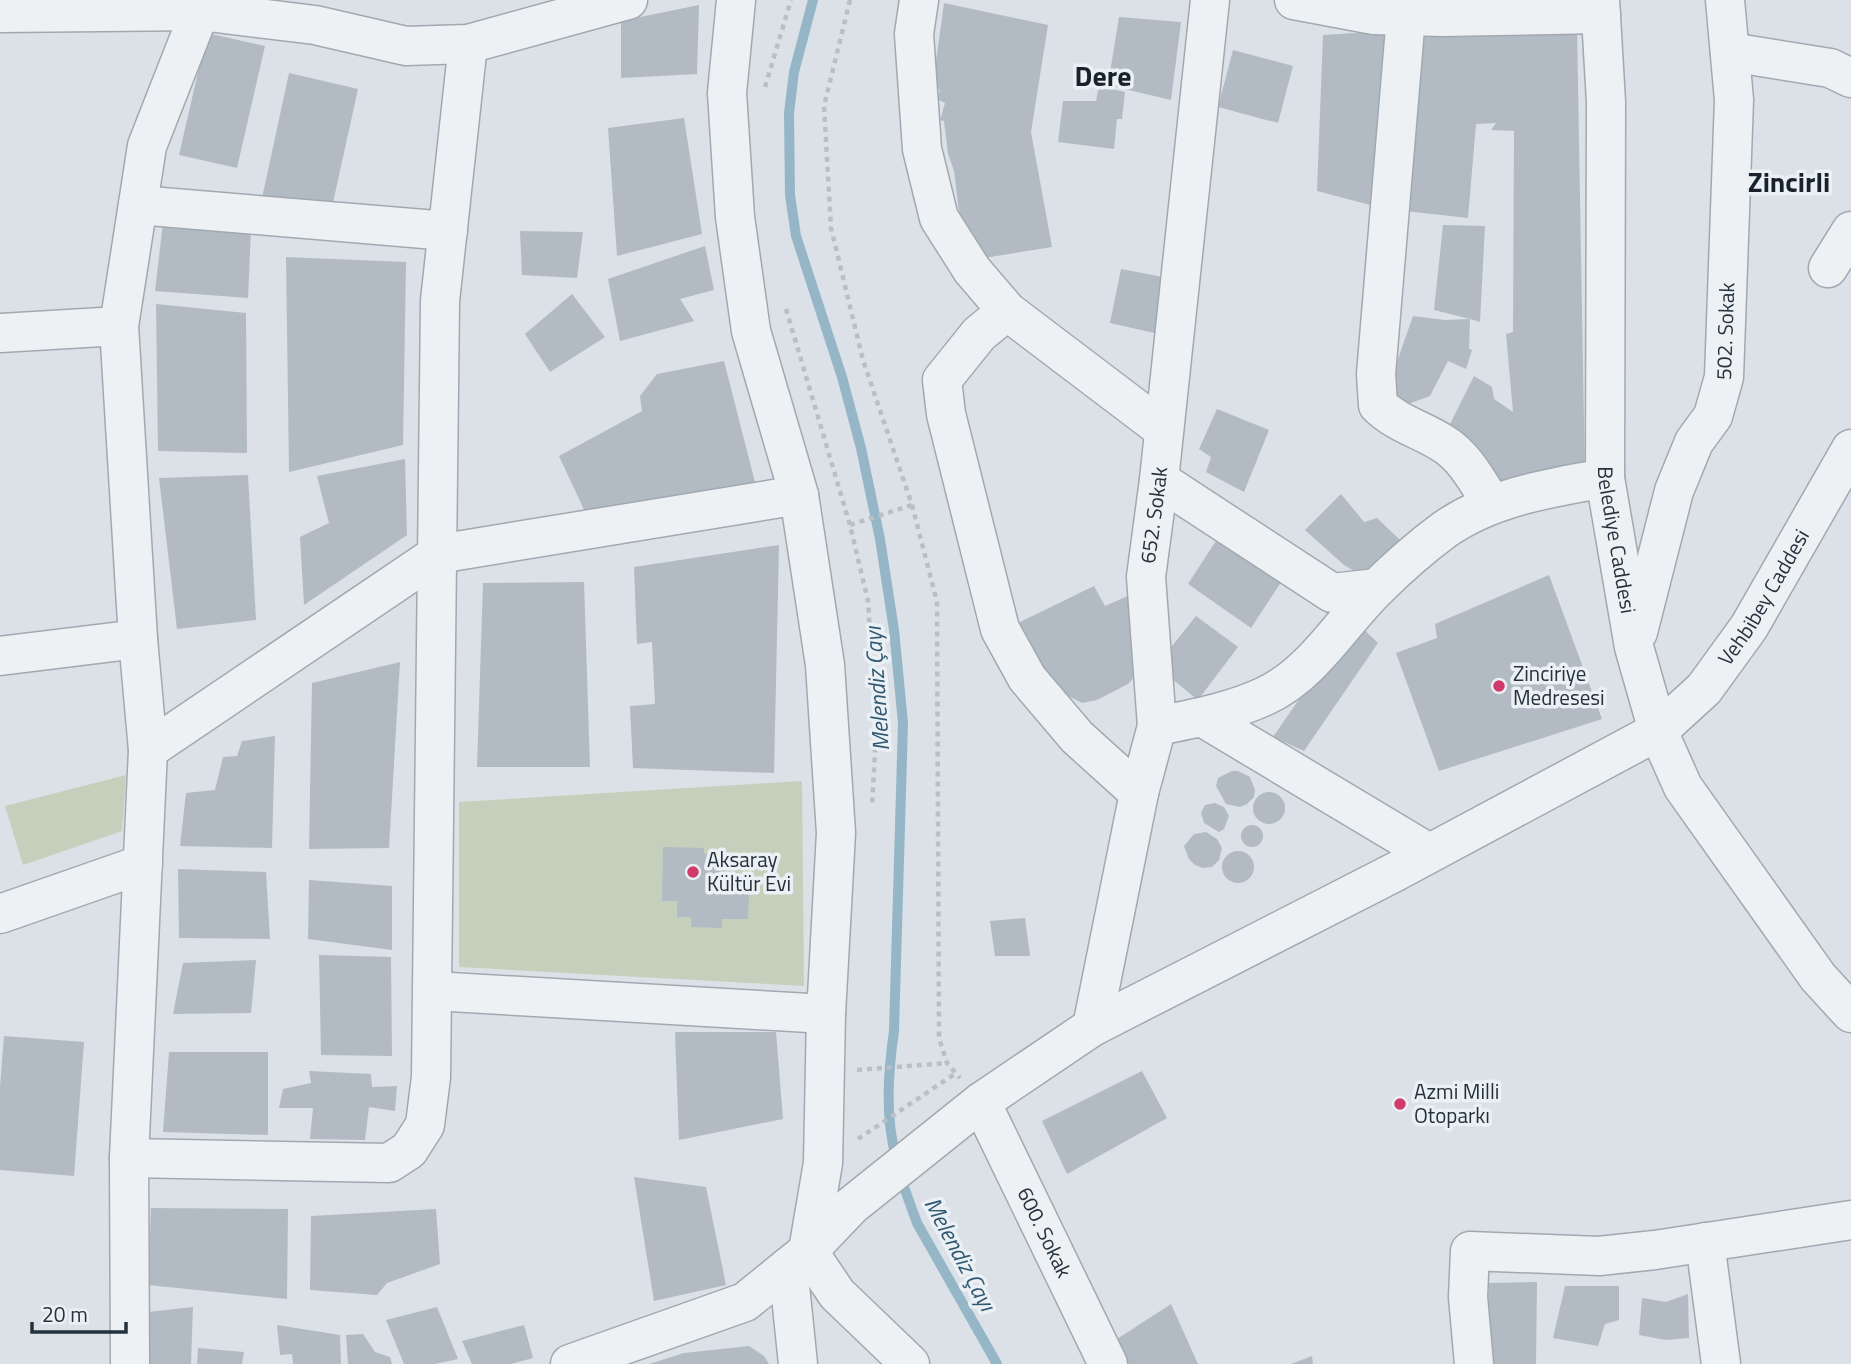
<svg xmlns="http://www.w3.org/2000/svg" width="1851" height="1364" font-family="'Titillium Web',sans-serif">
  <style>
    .green { fill: #c5d0bc }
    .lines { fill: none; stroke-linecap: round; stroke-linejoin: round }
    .stream { stroke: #95b6c7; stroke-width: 10 }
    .building { fill: #b2bbc3 }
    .minor-casing { stroke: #a1a9b0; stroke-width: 41 }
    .path { stroke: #babfc4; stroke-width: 4.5; stroke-dasharray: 5 5; stroke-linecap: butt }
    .minor { stroke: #eef1f4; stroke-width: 38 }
    .poi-dot { fill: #d03b6c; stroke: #eaf0f4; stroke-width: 2.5 }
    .labels { text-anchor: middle; stroke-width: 7; stroke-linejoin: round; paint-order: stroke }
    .street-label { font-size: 21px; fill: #25313c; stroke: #eaf0f4 }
    .poi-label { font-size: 21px; fill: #25313c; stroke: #eaf0f4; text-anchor: start }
    .water-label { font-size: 23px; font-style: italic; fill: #2f5770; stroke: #eaf0f4 }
    .district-label { font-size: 28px; font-weight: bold; fill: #18222c; stroke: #eaf0f4 }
  </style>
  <rect width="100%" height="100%" fill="#dbe1e6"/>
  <!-- green -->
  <g class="green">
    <polygon points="126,775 122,831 23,865 5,806"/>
    <polygon points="802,781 804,986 459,967 459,802"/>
  </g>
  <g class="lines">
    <!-- stream -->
    <g class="stream">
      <path d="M813 0 794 72 789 113 790 195 796 236 842 377 861 448 880 539 894 630 903 723 894 1031C888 1073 885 1116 896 1158"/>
      <polyline points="900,1176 917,1223 997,1364"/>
    </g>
  </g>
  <!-- building -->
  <g class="building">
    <polygon points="944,3 1048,25 1031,132 1052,247 978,259 959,211 954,171 948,154 944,121 940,120 945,103 937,99 940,90 933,83"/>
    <polygon points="699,5 697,74 621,78 621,21"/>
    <polygon points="1119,17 1181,22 1171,100 1108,85"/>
    <polygon points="1577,27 1585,480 1492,502 1442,440 1474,376 1492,387 1494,399 1513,412 1506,334 1513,332 1514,131 1491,130 1496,123 1476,124 1468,218 1405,211 1416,33"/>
    <polygon points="1386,31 1374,206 1317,191 1323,35"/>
    <polygon points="207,33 265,46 237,168 179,155"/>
    <polygon points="1233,50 1293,66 1278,123 1218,107"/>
    <polygon points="289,73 358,89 332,207 262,198"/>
    <polygon points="1099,86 1125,92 1122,119 1117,119 1114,149 1058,142 1063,101 1096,101"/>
    <polygon points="684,118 702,234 617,256 608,128"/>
    <polygon points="163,223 251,229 248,298 155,291"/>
    <polygon points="1443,225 1485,226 1480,322 1470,319 1469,349 1472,350 1466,369 1448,361 1430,396 1400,407 1385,396 1413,316 1445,320 1470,319 1434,310"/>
    <polygon points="520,231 583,232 577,278 522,275"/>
    <polygon points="705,246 714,290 680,299 694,321 620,341 608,279"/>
    <polygon points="286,257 406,262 403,445 289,472"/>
    <polygon points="1121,269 1168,278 1163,335 1110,323"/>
    <polygon points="572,294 605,337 550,372 525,334"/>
    <polygon points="156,304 246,313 247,453 158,451"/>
    <polygon points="724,361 758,494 587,516 559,456 642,411 640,396 657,374"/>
    <polygon points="1217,409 1269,430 1244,492 1206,472 1211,457 1199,449"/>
    <polygon points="405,459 407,535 304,605 300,537 329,523 317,476"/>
    <polygon points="248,475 256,620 177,629 159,478"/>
    <polygon points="1341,494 1364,522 1377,518 1401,541 1364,577 1344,565 1305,530"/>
    <polygon points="1225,527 1289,570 1251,628 1188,584"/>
    <polygon points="779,545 774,773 633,768 630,706 655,704 652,642 637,644 634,567"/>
    <polygon points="1549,575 1602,719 1439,771 1396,653 1437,638 1435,624"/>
    <polygon points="584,582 590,767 477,767 483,583"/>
    <polygon points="1094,586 1105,606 1130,595 1140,671 1128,684 1097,700 1082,703 1051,687 1018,623"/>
    <polygon points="1196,616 1238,647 1198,700 1156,666"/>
    <polygon points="1354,620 1378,643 1304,751 1273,737"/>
    <polygon points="400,662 389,848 309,849 312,683"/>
    <polygon points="275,736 272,848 180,846 186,793 215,790 223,757 237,756 242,741"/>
    <polygon points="1232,771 1238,771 1250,777 1255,790 1254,797 1247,804 1240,807 1226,804 1216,786 1218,778"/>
    <circle cx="1269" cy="808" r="16"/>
    <polygon points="1215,803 1224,807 1229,816 1224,829 1219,832 1204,823 1201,813 1205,805"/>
    <circle cx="1252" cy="836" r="11"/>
    <polygon points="1206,832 1217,839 1222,848 1219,860 1212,867 1203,868 1195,865 1189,859 1184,846 1194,834"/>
    <polygon points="663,847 704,848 704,854 725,854 724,891 749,891 748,919 722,919 722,928 691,927 691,917 677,917 677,901 662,901"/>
    <circle cx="1238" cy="867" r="16"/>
    <polygon points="178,869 266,872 270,939 179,938"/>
    <polygon points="309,880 392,886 392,950 308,939"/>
    <polygon points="1025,918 1030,956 995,956 990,921"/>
    <polygon points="319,955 391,957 392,1056 321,1055"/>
    <polygon points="256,960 251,1013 173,1014 183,963"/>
    <polygon points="675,1032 776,1032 783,1119 679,1140"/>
    <polygon points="4,1036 84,1042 74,1176 0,1170 0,1087"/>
    <polygon points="169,1052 268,1052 268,1135 163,1132"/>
    <polygon points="309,1071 371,1074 372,1087 397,1086 395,1111 369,1107 365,1140 310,1139 313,1108 279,1108 283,1089 311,1083"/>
    <polygon points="1142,1071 1167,1118 1067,1174 1042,1121"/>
    <polygon points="634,1177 706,1187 726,1285 654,1301"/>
    <polygon points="151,1208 288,1209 287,1299 148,1285"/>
    <polygon points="436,1209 440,1264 387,1283 377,1295 310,1290 311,1216"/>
    <polygon points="1537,1282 1536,1364 1486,1364 1489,1283"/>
    <polygon points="1565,1286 1619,1286 1619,1320 1605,1324 1598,1346 1553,1338"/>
    <polygon points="1688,1294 1689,1338 1666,1340 1639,1335 1642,1298 1666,1302"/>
    <polygon points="1171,1304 1198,1364 1121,1364 1111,1343"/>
    <polygon points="193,1307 191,1364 143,1364 139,1313"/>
    <polygon points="437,1307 458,1359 435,1364 404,1364 386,1320"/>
    <polygon points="277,1325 340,1335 341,1364 293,1364 292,1354 280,1355"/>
    <polygon points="524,1325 533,1358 511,1364 472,1364 462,1341"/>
    <polygon points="363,1334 375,1352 390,1357 392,1364 348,1364 346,1335"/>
    <polygon points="749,1346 764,1356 769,1364 649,1364 684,1353"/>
    <polygon points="198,1348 244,1352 242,1364 197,1364"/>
    <polygon points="1312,1356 1313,1364 1291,1364"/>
  </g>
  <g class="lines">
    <defs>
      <g id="minor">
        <polyline points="736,0 727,93 735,217 751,331 799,495 825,665 836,833 826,1014 823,1163 808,1251 837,1294 910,1364"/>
        <polyline points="919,0 914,34 922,149 939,218 972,270 1007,311 1164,430"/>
        <polyline points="1294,0 1374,15 1442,17 1601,14"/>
        <path id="s1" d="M1600 0 1606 102 1605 478 1634 647 1658 731 1683 787 1818 977 1851 1013"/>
        <polyline points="0,13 200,11 315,25 406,46 468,44 628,0"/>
        <path d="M1406 16 1376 374 1378 405C1397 424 1423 430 1444 444 1466 458 1478 483 1492 504"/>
        <polyline points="1730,52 1830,68 1851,78"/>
        <polyline points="138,205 448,231"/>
        <polyline points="1828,268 1851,231"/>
        <polyline points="1007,311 979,334 942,380 946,414 1000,629 1027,678 1077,737 1139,793"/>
        <polyline points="0,333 119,326"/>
        <polyline points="1159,480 1332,593 1377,588"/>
        <path id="s2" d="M1638 632 1674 491 1694 442 1713 416 1724 377 1734 100 1725 0"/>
        <polyline points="0,656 138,639"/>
        <polyline points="1202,717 1429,853"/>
        <path d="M1157 726C1192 719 1231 712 1265 696 1311 675 1340 625 1375 590 1395 570 1421 547 1444 530 1491 497 1549 488 1605 478"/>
        <polyline points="148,750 138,639 119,326 147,146 200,11"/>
        <polyline points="0,914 143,864"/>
        <polyline points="433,991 826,1014"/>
        <path id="s3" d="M1092 1027 1139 793 1157 726 1146 577 1159 480 1210 0"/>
        <path id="s4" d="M981 1102 1108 1364"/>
        <polyline points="129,1158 389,1163 409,1150 425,1125 431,1077 440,301 468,44"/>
        <polyline points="1705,1242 1721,1364"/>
        <polyline points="788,1267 798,1364"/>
        <polyline points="130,1364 129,1158 148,750 438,554 799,495"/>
        <path id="s5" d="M570 1364 745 1302 808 1251 851 1206 981 1102 1092 1027 1395 872 1658 731 1704 689 1749 627 1851 449"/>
        <polyline points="1474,1364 1468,1297 1470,1251 1599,1256 1655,1250 1851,1220"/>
      </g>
    </defs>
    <!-- minor casing -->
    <use href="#minor" class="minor-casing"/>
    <!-- path -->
    <g class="path">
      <polyline points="850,0 824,106 831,228 863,360 912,505 937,602 939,1038 947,1063 960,1078"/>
      <polyline points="765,87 791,0"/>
      <polyline points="786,309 850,525 868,601 876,733 872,807"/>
      <polyline points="850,525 912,505"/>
      <polyline points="857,1070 947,1063"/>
      <polyline points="858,1139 956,1073"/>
    </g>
    <!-- minor -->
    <use href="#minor" class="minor"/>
  </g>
  <!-- markers -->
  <g class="poi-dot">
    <circle cx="1499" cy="686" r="7"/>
    <circle cx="693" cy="872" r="7"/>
    <circle cx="1400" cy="1104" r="7"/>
  </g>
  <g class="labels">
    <!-- street labels -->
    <g class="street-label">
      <text dy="7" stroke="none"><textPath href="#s2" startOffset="317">502. Sokak</textPath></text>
      <text dy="7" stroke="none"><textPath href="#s3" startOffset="520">652. Sokak</textPath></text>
      <text dy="7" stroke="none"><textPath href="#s1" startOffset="541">Belediye Caddesi</textPath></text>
      <text dy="7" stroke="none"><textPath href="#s5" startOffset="1440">Vehbibey Caddesi</textPath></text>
      <text dy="7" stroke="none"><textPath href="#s4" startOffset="145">600. Sokak</textPath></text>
    </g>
    <!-- poi labels -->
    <g class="poi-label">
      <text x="1513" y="681">Zinciriye<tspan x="1513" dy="24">Medresesi</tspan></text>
      <text x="707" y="867">Aksaray<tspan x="707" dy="24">Kültür Evi</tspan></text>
      <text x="1414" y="1099">Azmi Milli<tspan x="1414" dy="24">Otoparkı</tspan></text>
    </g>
    <!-- water labels -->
    <g class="water-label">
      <text transform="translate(877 689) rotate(-94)" y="8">Melendiz Çayı</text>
      <text transform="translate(960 1254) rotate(62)" y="8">Melendiz Çayı</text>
    </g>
    <!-- district labels -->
    <g class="district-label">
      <text x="1103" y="86">Dere</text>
      <text x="1789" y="192">Zincirli</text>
    </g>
  </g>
  <!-- scale -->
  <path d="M32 1322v10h94v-10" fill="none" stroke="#25313c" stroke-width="3.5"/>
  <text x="42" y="1322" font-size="21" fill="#25313c" stroke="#eaf0f4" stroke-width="5" paint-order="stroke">20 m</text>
</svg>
